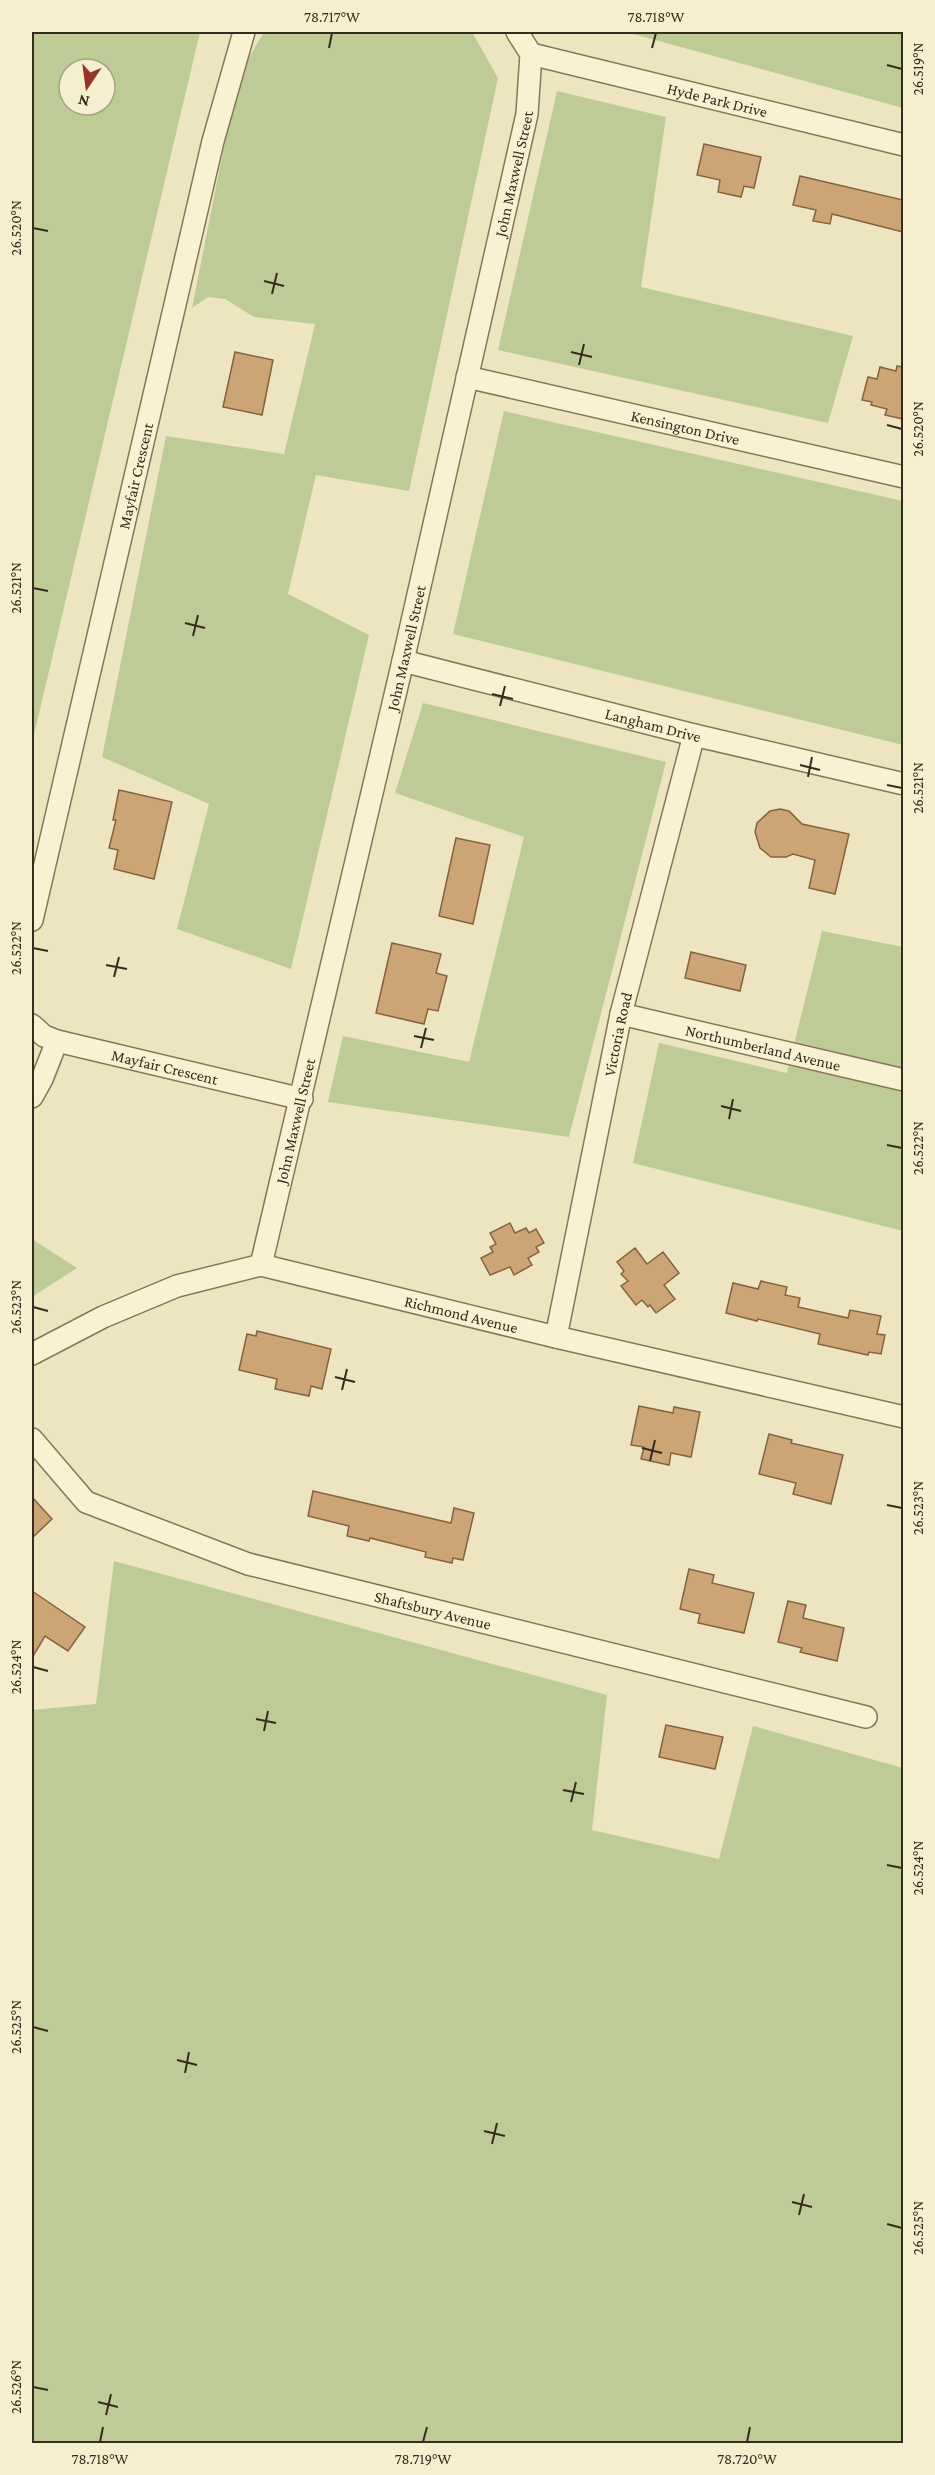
<svg xmlns="http://www.w3.org/2000/svg" width="935" height="2475" font-family="'Crimson Pro',serif">
  <style>
    .green { fill: #bfcb95; fill-rule: evenodd }
    .building { fill: #cca476; stroke: #86633e; stroke-width: 1.5 }
    .lines { fill: none; stroke-linecap: round; stroke-linejoin: round }
    .street-casing { stroke: #877658; stroke-width: 24 }
    .street { stroke: #f8f2d3; stroke-width: 21 }
    .ticks { fill: none; stroke: #362c1d; stroke-width: 2 }
    .labels { text-anchor: middle; stroke-width: 4.5; stroke-linejoin: round; paint-order: stroke }
    .street-label { font-size: 16px; fill: #362c1d; stroke: #f5efd0 }
    .neatline { fill: none; stroke: #362c1d; stroke-width: 2 }
    .ticks-label { font-size: 15px; text-anchor: middle; fill: #362c1d }
  </style>
  <rect width="100%" height="100%" fill="#ede5c0"/>
  <!-- green -->
  <g class="green">
    <path d="M32 32H200L32 743ZM69 69H105V105H69Z"/>
    <polygon points="264,32 472,32 498,78 409,491 316,475 288,594 369,635 291,969 177,929 209,804 102,757 166,436 284,454 315,324 254,317 225,299 208,297 192,308 238,76"/>
    <polygon points="626,32 903,32 903,108"/>
    <polygon points="557,91 666,117 641,287 853,336 828,423 498,350"/>
    <polygon points="504,411 903,501 903,745 453,634"/>
    <polygon points="423,703 666,762 569,1137 328,1102 343,1036 469,1062 524,837 395,793"/>
    <polygon points="822,931 903,947 903,1231 633,1163 659,1043 787,1073"/>
    <polygon points="32,1239 77,1268 32,1297"/>
    <polygon points="114,1561 607,1695 592,1830 719,1859 753,1726 903,1768 903,2443 32,2443 32,1710 96,1704"/>
  </g>
  <!-- building -->
  <g class="building">
    <polygon points="704,144 761,157 754,188 744,186 741,197 718,192 720,180 697,175"/>
    <polygon points="800,176 903,200 903,232 832,214 830,224 813,221 816,210 793,205"/>
    <polygon points="235,352 273,360 262,415 223,407"/>
    <polygon points="897,366 903,367 903,419 885,415 887,409 871,405 872,402 862,400 868,377 877,379 880,367 896,371"/>
    <polygon points="119,790 172,802 154,879 114,869 118,850 109,848 116,820 113,820"/>
    <polygon points="780,809 789,811 802,824 849,834 835,894 809,888 815,860 793,854 786,857 771,857 760,848 755,832 757,823 770,811"/>
    <polygon points="456,838 490,845 473,924 439,916"/>
    <polygon points="392,943 441,954 436,973 447,976 438,1011 428,1009 424,1024 376,1013"/>
    <polygon points="691,952 746,965 740,991 685,978"/>
    <polygon points="510,1223 515,1233 526,1228 529,1233 536,1229 544,1243 536,1247 539,1252 528,1258 532,1265 514,1275 510,1267 490,1275 481,1258 493,1252 490,1247 496,1244 490,1233"/>
    <polygon points="635,1248 647,1264 663,1252 679,1273 664,1285 675,1299 656,1313 650,1305 648,1307 642,1300 636,1305 621,1286 628,1281 621,1274 624,1271 617,1262"/>
    <polygon points="761,1281 787,1287 785,1295 800,1298 798,1307 848,1318 850,1310 881,1316 877,1334 885,1335 881,1354 869,1352 868,1355 818,1344 820,1334 758,1319 757,1321 726,1313 733,1283 758,1289"/>
    <polygon points="257,1331 331,1349 322,1389 311,1386 309,1396 275,1389 277,1379 239,1370 247,1334 256,1336"/>
    <polygon points="639,1406 673,1413 674,1407 700,1412 691,1457 671,1453 669,1465 641,1459 644,1447 631,1445"/>
    <polygon points="769,1434 792,1440 791,1443 843,1455 831,1504 793,1494 796,1483 759,1474"/>
    <polygon points="313,1491 451,1523 454,1508 474,1513 463,1560 453,1558 452,1563 425,1557 426,1552 370,1538 369,1541 347,1536 349,1526 308,1516"/>
    <polygon points="32,1497 52,1519 32,1538"/>
    <polygon points="689,1569 714,1575 712,1583 754,1593 744,1633 698,1623 700,1614 680,1609"/>
    <polygon points="32,1591 85,1627 68,1651 45,1636 32,1658"/>
    <polygon points="788,1601 806,1605 803,1618 844,1628 837,1661 800,1652 802,1648 778,1642"/>
    <polygon points="666,1725 723,1737 715,1769 659,1757"/>
  </g>
  <g class="lines">
    <defs>
      <g id="street">
        <path id="s1" d="M531 54 904 145"/>
        <path id="s2" d="M467 377 904 477"/>
        <path id="s3" d="M403 661 694 735 904 784"/>
        <path id="s4" d="M32 920 213 141 244 32"/>
        <path id="s5" d="M621 1014 904 1080"/>
        <path id="s6" d="M32 1025 44 1036 57 1041 302 1099"/>
        <polyline points="32,1097 42,1079 57,1041"/>
        <path id="s7" d="M261 1265 403 661 527 114 531 54 517 32"/>
        <path id="s8" d="M556 1337 621 1014 694 735"/>
        <path id="s9" d="M32 1354 103 1317 177 1286 261 1265 556 1337 904 1417"/>
        <path id="s10" d="M32 1439 86 1502 248 1564 866 1717"/>
      </g>
    </defs>
    <!-- street casing -->
    <use href="#street" class="street-casing"/>
    <!-- street -->
    <use href="#street" class="street"/>
  </g>
  <!-- ticks -->
  <path class="ticks" d="M329 48 332 33M652 48 656 33M887 65 902 69M33 228 48 231M264 281 284 286M272 294 277 273M571 352 592 357M579 365 584 344M887 425 902 429M33 588 48 591M185 623 205 628M193 636 198 615M492 694 513 699M500 706 505 686M800 765 820 770M808 777 812 757M887 785 902 788M33 948 48 951M106 965 127 969M114 977 119 957M414 1036 434 1040M421 1048 426 1028M721 1106 741 1111M729 1119 733 1099M887 1145 902 1148M33 1307 48 1311M335 1377 355 1382M342 1390 347 1369M642 1448 662 1453M650 1461 655 1440M887 1505 902 1508M33 1667 48 1671M256 1719 276 1723M264 1731 268 1711M563 1790 584 1794M571 1802 576 1782M887 1865 902 1868M33 2027 48 2031M177 2060 197 2065M185 2073 189 2052M484 2131 505 2136M492 2144 497 2123M792 2202 812 2207M799 2215 804 2194M887 2224 902 2228M33 2387 48 2390M98 2402 118 2407M106 2415 111 2394M100 2442 103 2427M423 2442 427 2427M747 2442 750 2427"/>
  <g class="labels">
    <!-- street labels -->
    <g class="street-label">
      <text dy="6" stroke="none"><textPath href="#s1" startOffset="192">Hyde Park Drive</textPath></text>
      <text dy="6" stroke="none"><textPath href="#s7" startOffset="1120">John Maxwell Street</textPath></text>
      <text dy="6" stroke="none"><textPath href="#s2" startOffset="224">Kensington Drive</textPath></text>
      <text dy="6" stroke="none"><textPath href="#s4" startOffset="456">Mayfair Crescent</textPath></text>
      <text dy="6" stroke="none"><textPath href="#s7" startOffset="634">John Maxwell Street</textPath></text>
      <text dy="6" stroke="none"><textPath href="#s3" startOffset="258">Langham Drive</textPath></text>
      <text dy="6" stroke="none"><textPath href="#s8" startOffset="309">Victoria Road</textPath></text>
      <text dy="6" stroke="none"><textPath href="#s5" startOffset="146">Northumberland Avenue</textPath></text>
      <text dy="6" stroke="none"><textPath href="#s6" startOffset="141">Mayfair Crescent</textPath></text>
      <text dy="6" stroke="none"><textPath href="#s7" startOffset="148">John Maxwell Street</textPath></text>
      <text dy="6" stroke="none"><textPath href="#s9" startOffset="453">Richmond Avenue</textPath></text>
      <text dy="6" stroke="none"><textPath href="#s10" startOffset="447">Shaftsbury Avenue</textPath></text>
    </g>
  </g>
  <!-- border -->
  <rect width="935" height="2475" fill="none" stroke="#f5efd0" stroke-width="66"/>
  <!-- north arrow -->
  <g transform="translate(87 87) rotate(193)"><circle r="28" fill="#f5efd0" stroke="#a9a188" stroke-width="1.5"/>
  <path d="M0-4.5L10 22L0 15L-10 22Z" fill="#953529"/>
  <text y="-9" font-size="16" font-weight="bold" text-anchor="middle" fill="#362c1d">N</text>
  </g>
  <rect x="33" y="33" width="869" height="2409" class="neatline"/>
  <g class="ticks-label">
    <text x="332" y="22">78.717°W</text>
    <text x="656" y="22">78.718°W</text>
    <text transform="translate(918 69) rotate(-90)" y="5">26.519°N</text>
    <text transform="translate(16 228) rotate(-90)" y="5">26.520°N</text>
    <text transform="translate(918 429) rotate(-90)" y="5">26.520°N</text>
    <text transform="translate(16 588) rotate(-90)" y="5">26.521°N</text>
    <text transform="translate(918 788) rotate(-90)" y="5">26.521°N</text>
    <text transform="translate(16 948) rotate(-90)" y="5">26.522°N</text>
    <text transform="translate(918 1148) rotate(-90)" y="5">26.522°N</text>
    <text transform="translate(16 1307) rotate(-90)" y="5">26.523°N</text>
    <text transform="translate(918 1508) rotate(-90)" y="5">26.523°N</text>
    <text transform="translate(16 1667) rotate(-90)" y="5">26.524°N</text>
    <text transform="translate(918 1868) rotate(-90)" y="5">26.524°N</text>
    <text transform="translate(16 2027) rotate(-90)" y="5">26.525°N</text>
    <text transform="translate(918 2228) rotate(-90)" y="5">26.525°N</text>
    <text transform="translate(16 2387) rotate(-90)" y="5">26.526°N</text>
    <text x="100" y="2464">78.718°W</text>
    <text x="423" y="2464">78.719°W</text>
    <text x="747" y="2464">78.720°W</text>
  </g>
</svg>
